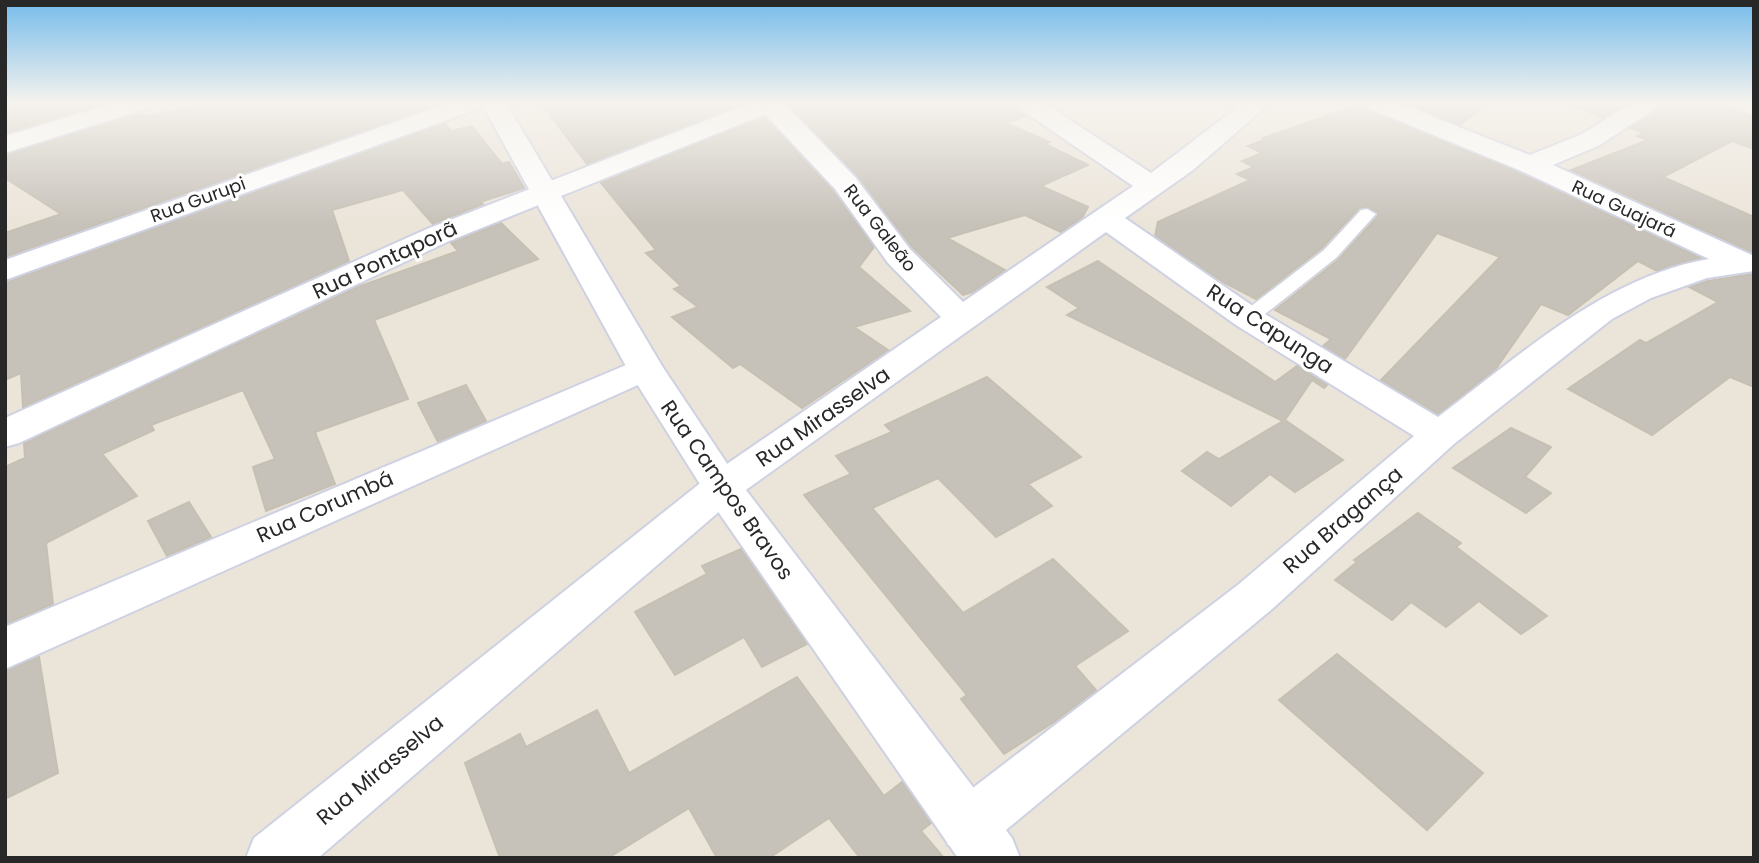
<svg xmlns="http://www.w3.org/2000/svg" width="1759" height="863" font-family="Poppins,sans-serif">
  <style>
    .building { fill: #c6c1b9; stroke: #c6c0b3; stroke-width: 2 }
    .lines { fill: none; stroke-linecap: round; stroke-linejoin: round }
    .service-casing { stroke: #ced1e2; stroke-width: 3 }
    .minor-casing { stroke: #ced1e2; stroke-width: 4 }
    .tertiary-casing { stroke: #ced1e2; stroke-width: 4 }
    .service { fill: #fff; fill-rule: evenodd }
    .minor { fill: #fff; fill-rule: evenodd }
    .tertiary { fill: #fff; fill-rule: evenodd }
    .labels { text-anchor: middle; stroke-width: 6; stroke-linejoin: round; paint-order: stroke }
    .far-street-label { font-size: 18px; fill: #282828; stroke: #fff }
    .street-label { font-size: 21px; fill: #282828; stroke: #fff }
  </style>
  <rect width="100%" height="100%" fill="#ebe4d9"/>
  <!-- building -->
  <g class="building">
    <polygon points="5,103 107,103 5,133"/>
    <polygon points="209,103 431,103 433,106 5,257 5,233 61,214 5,178 5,155 139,114 148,116"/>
    <polygon points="541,103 745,103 587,164"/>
    <polygon points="787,103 1013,103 1017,109 1026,116 1006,123 1049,142 1045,144 1088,165 1041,186 1088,207 1082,218 1061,232 1025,215 947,238 1005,270 973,292 963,295 912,247 857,175"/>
    <polygon points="1363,103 1367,110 1518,172 1701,258 1657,271 1638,261 1568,315 1541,304 1495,370 1438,414 1381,380 1500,257 1437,233 1345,359 1323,346 1331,339 1275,310 1338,260 1378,216 1377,212 1368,207 1359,208 1322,248 1256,299 1221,281 1155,236 1158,222 1250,180 1237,174 1254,167 1242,161 1262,153 1248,146 1266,139 1263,138"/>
    <polygon points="1404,103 1487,103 1460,125"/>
    <polygon points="1573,103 1628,103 1603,118 1572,106"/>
    <polygon points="1662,103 1715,103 1754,116 1754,149 1732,141 1663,177 1754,217 1754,253 1571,170 1648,140 1637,136 1645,133 1631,128 1657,110"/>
    <polygon points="764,117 833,191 874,247 859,267 910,311 854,327 888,350 802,408 740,364 733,368 672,317 698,307 674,289 681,286 646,253 656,250 601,183"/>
    <polygon points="445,123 451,131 472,126 502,164 509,162 524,188 480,202 483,204 433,224 403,190 332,210 349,261 23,407 21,373 5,380 5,282"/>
    <polygon points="501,223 538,259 374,320 408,399 315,432 335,484 266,511 253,467 275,459 243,390 151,425 154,430 102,454 137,496 46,543 53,604 5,624 5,467 25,458 24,443 358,287 458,251 451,243"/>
    <polygon points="1098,261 1275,382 1297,366 1327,385 1324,388 1312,380 1285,420 1343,460 1295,492 1270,474 1231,506 1182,471 1207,452 1219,459 1283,421 1067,315 1079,308 1047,287"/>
    <polygon points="1754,274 1754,387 1730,377 1652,435 1568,389 1640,340 1646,343 1718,302 1689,287 1708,281"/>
    <polygon points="987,377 1081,457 1028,484 1052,506 996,537 938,478 872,508 963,613 1053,559 1128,631 1075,666 1096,690 1054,722 1004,754 961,699 967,695 804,495 851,474 836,456 892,432 885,425"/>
    <polygon points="466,385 486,421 438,442 418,403"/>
    <polygon points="1511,428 1551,447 1525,477 1551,493 1526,513 1453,468"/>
    <polygon points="189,502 211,537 167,556 148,521"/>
    <polygon points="1418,513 1461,543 1456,547 1547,616 1521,634 1479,601 1446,627 1411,602 1392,620 1335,580 1357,562 1354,560"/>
    <polygon points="741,549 807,644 762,667 744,637 675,675 635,612 707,574 702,566"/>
    <polygon points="1337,654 1483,773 1427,830 1279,700"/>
    <polygon points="39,657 58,773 5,799 5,671"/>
    <polygon points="797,677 884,796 902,782 931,823 921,831 944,858 860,858 829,818 769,858 717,858 689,808 608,858 500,858 465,763 520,734 526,747 597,710 629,773"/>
  </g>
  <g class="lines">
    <defs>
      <polygon id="service" points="1367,209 1376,214 1336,258 1255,322 1241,322 1238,318 1241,314 1324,250 1361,210"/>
      <g id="minor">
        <polygon points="115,103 151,103 148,108 5,153 5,136"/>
        <path d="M751 103H784L855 177 910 249 963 302 1133 186 1019 108 1016 103H1044L1151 173 1243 103H1270L1193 170 1125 218 1260 311 1438 417C1521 355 1604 277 1709 259L1519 170 1368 108 1365 103H1398L1530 155 1582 134 1632 103H1659L1656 108 1600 145 1553 165 1754 256V271L1707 278 1651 298 1612 319 1454 444 1271 610 988 845 968 853 948 845 940 826 948 807 1239 584 1414 436 1236 325 1106 232 736 497 318 858H246L254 838 708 477 941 317 888 263 835 189 765 114 449 241 19 443 5 447V418L427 229Z"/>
        <polygon points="645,357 658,360 663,368 658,376 5,669 5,627"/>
      </g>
      <polygon id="tertiary" points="449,103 506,103 662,366 736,477 1012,838 1020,858 958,858 708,497 627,368 482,104 480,108 5,280 5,260"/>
    </defs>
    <!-- service casing -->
    <use href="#service" class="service-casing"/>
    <!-- minor casing -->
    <use href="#minor" class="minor-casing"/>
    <!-- tertiary casing -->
    <use href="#tertiary" class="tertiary-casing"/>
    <!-- service -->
    <use href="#service" class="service"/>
    <!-- minor -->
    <use href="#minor" class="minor"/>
    <!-- tertiary -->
    <use href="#tertiary" class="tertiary"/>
  </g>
  <!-- sky -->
  <linearGradient id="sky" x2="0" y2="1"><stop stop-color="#75bbeb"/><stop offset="0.46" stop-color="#f6f3ee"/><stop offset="1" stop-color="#f6f3ee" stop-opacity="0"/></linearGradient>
  <rect width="1759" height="224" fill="url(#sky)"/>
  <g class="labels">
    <!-- far-street labels -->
    <g class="far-street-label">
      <text transform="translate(198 200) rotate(-20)" y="6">Rua Gurupi</text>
      <text transform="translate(1624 209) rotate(25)" y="6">Rua Guajará</text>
      <text transform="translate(880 228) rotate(52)" y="6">Rua Galeão</text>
    </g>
    <!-- street labels -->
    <g class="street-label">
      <text transform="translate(385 260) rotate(-25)" y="7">Rua Pontaporã</text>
      <text transform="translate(1270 329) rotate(33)" y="7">Rua Capunga</text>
      <text transform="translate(823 417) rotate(-35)" y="7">Rua Mirasselva</text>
      <text transform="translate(727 490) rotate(55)" y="7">Rua Campos Bravos</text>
      <text transform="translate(325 507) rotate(-24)" y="7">Rua Corumbá</text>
      <text transform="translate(1343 520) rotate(-41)" y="7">Rua Bragança</text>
      <text transform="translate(380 770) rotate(-40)" y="7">Rua Mirasselva</text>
    </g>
  </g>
  <!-- border -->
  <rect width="1759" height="863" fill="none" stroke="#282828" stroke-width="14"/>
</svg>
